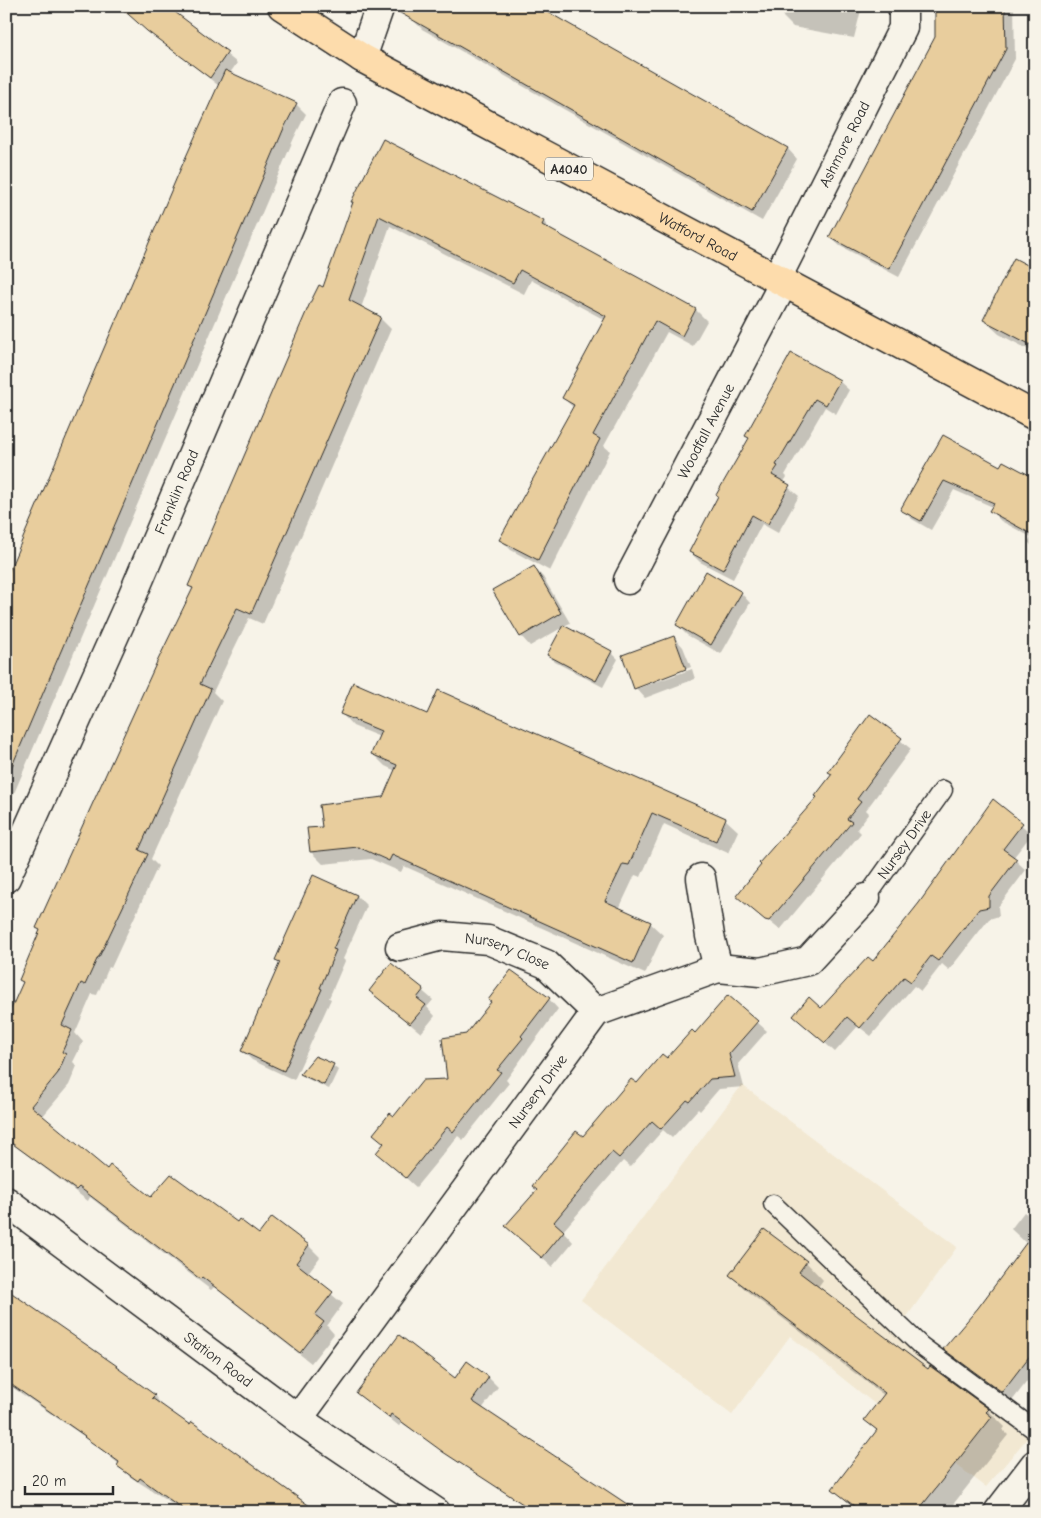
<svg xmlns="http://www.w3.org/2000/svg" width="1041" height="1518" font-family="'Comic Neue',sans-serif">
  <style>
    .built { fill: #f2e8d2 }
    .shadow { fill: #0003 }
    .building { fill: #e8cd9d; stroke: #2b2b2b }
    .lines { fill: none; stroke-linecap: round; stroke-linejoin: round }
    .service-casing { stroke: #2b2b2b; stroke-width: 21 }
    .minor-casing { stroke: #2b2b2b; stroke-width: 31 }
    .tertiary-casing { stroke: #2b2b2b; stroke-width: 31 }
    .trunk-casing { stroke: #2b2b2b; stroke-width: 31 }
    .service { stroke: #f7f3e8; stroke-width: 18 }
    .minor { stroke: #f7f3e8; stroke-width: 28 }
    .tertiary { stroke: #f7f3e8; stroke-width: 28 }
    .trunk { stroke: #fddcac; stroke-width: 28 }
    .labels { text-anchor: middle; stroke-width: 4; stroke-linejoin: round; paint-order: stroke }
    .shield { fill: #f7f3e8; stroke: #686764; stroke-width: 1 }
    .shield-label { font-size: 14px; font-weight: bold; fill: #2b2b2b }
    .street-label { font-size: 15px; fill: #2b2b2b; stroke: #f7f3e8 }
  </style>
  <rect width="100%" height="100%" fill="#f7f3e8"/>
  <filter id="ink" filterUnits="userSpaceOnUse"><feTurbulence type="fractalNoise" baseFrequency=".02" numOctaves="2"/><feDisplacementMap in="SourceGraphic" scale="10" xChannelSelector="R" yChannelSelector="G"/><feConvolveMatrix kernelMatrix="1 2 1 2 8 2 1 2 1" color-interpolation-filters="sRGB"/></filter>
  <g filter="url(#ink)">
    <!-- built -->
    <polygon class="built" points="742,1085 957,1247 898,1329 1034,1430 986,1487 876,1405 790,1336 732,1415 581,1300"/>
    <!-- shadow -->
    <g class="shadow">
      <polygon points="119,6 167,6 237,63 230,73 296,104 306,114 294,138 6,812 6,579 219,86"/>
      <polygon points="536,6 788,149 797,159 762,221 422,29 412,19"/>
      <polygon points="786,6 862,6 854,38 793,27 783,17"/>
      <polygon points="936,6 1014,6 1015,59 899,277 840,246 830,237 936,37"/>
      <polygon points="384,141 544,222 554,234 696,310 707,321 693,346 667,332 604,446 610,451 550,571 511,550 500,539 574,408 563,398 605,320 531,280 524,294 390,226 361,308 380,318 391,329 263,624 249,618 213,692 222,701 151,859 158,866 111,968 109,967 97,995 92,994 75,1033 83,1042 73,1062 77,1066 69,1085 42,1117 107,1171 151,1199 237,1224 260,1236 273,1219 309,1246 320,1257 307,1274 343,1304 327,1326 334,1334 311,1363 214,1287 211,1290 90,1197 88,1201 6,1139 24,984 20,980 41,932 37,928 194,590 189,586 324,289"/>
      <polygon points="1035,270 1035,353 999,334 984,320"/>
      <polygon points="839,381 849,390 836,414 825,407 785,475 787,477 783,483 799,496 778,533 762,524 733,579 700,562 690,552 750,439 746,436"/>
      <polygon points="943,436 1001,468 1035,480 1035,549 1028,542 1031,537 1001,521 991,511 993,507 954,490 931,530 912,519 902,510"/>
      <polygon points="533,567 543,577 570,623 564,626 611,652 618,659 603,687 555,662 548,655 563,627 530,646 521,636"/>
      <polygon points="741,593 750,603 721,654 687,635 677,625"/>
      <polygon points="674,637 683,647 691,667 639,686 639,688 692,669 695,679 645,698 636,688"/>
      <polygon points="341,713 428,716 725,819 738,831 728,853 664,824 641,877 635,875 619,909 650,923 663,935 645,974 404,866 401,872 371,859 323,864 311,852 323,828 383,799 396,771 385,766 373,754 380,737 353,726"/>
      <polygon points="870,716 911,749 866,810 869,813 857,829 861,833 780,930 738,896 818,797"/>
      <polygon points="993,801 1032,834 1013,858 1026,870 998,907 999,916 989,919 949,970 942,964 921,991 914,986 871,1036 858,1026 835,1052 805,1025 873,963 920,904"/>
      <polygon points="314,877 357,896 367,906 343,959 345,961 329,998 331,999 294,1080 252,1060 242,1051 281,964 277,960"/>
      <polygon points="391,964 433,1000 427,1007 435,1016 421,1033 370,991"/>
      <polygon points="728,996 767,1031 738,1064 744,1087 719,1089 700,1111 698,1109 672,1138 663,1130 630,1167 623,1161 563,1231 573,1242 552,1267 507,1226 583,1138 637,1085 695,1034"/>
      <polygon points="549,999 558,1009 506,1080 509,1083 463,1140 458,1136 416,1187 378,1153 385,1144 394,1118 449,1080 467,1035 492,1002"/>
      <polygon points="333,1066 338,1070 329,1089 306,1078 301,1074"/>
      <polygon points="1024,1212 1035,1220 1035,1371 1012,1401 945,1349 979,1308 1027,1244 1011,1229"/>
      <polygon points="806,1262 823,1280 818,1287 929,1371 988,1410 1005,1427 1003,1430 1008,1435 947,1512 858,1512 834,1489 878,1432 866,1420 885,1396 748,1292 730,1275"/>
      <polygon points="6,1287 20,1300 119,1369 154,1395 163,1407 190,1426 192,1424 297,1496 315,1512 186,1512 129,1476 119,1464 88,1439 6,1383"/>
      <polygon points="489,1378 498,1387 482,1409 637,1512 534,1512 402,1423 399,1426 357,1392 455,1379"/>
    </g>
    <!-- building -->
    <g class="building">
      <polygon points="119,6 167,6 228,52 210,78 147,31"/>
      <polygon points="395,6 546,6 546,11 788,148 752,212 395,10"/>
      <polygon points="935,6 1005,6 1006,49 889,269 829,237 935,37"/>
      <polygon points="225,70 297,103 284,128 6,780 6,578 180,170"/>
      <polygon points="383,139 544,221 542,225 696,309 682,336 655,321 593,435 600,439 538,560 499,540 574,405 562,398 606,316 520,270 513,283 379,216 349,300 381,317 251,614 237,608 200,684 211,689 139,850 148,854 99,957 98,957 85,985 81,983 62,1025 72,1030 62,1052 66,1054 58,1073 31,1106 107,1169 110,1165 151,1197 171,1174 237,1222 239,1219 259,1234 272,1217 309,1245 296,1263 333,1292 315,1315 324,1322 300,1353 202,1277 200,1279 79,1187 76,1190 6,1139 6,1020 23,982 19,980 40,930 36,928 156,664 193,588 188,586 310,303 319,285 323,287 353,202 351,202"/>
      <polygon points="1014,258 1035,269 1035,347 983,320"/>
      <polygon points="791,353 840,380 826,405 815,399 776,465 778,466 772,475 790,485 768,524 752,515 723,570 689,552 718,496 716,495 749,438 745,436"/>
      <polygon points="943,435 1000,466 1003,461 1035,478 1035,536 989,511 994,503 944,481 921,521 900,510"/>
      <polygon points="534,566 561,613 520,637 492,590"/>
      <polygon points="706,571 742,592 711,645 676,625"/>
      <polygon points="563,625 612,651 596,681 547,655"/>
      <polygon points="674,636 686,669 634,689 622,655"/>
      <polygon points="353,682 427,714 438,690 726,818 716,841 652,813 629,865 623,864 605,901 651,922 633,963 392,855 389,861 358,847 310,852 307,828 322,827 319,805 383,797 397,765 371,754 381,731 340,714"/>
      <polygon points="870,714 902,738 857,799 861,802 847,819 852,822 769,921 765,920 736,896 761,865 759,863 817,797 815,796 832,774 828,772"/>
      <polygon points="993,799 1023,823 1003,849 1017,859 989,896 989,907 979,909 938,961 931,956 911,982 904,977 860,1028 847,1017 825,1043 793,1016 809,997 821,1008 868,957 873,961 919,903"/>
      <polygon points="313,875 357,895 333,949 336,950 320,988 322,989 284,1071 241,1051 280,962 275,960"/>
      <polygon points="391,963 424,989 417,998 426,1005 410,1024 369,991"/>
      <polygon points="511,970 550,998 521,1036 523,1038 497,1070 501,1072 453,1132 447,1127 406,1178 376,1153 384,1143 373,1134 390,1113 394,1116 423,1080 447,1079 442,1038 466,1034 491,1002 488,1000"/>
      <polygon points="728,995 758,1021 729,1054 735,1077 710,1079 690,1102 687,1100 661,1129 652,1121 619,1158 612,1152 554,1222 564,1231 542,1258 505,1226 537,1190 532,1186 576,1131 583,1136 631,1079 637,1083 662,1054 667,1058 692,1030 695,1033"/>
      <polygon points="315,1056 334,1064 324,1085 300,1074"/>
      <polygon points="764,1229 807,1261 799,1272 928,1369 930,1366 989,1409 986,1412 992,1417 917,1512 862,1512 832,1489 877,1430 864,1420 885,1393 729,1275"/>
      <polygon points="1035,1231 1035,1349 1002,1392 943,1349 978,1308"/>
      <polygon points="6,1289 120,1368 119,1369 155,1395 152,1398 190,1425 192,1422 228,1447 318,1512 187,1512 140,1478 138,1481 117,1466 119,1462 84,1437 85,1436 6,1381"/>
      <polygon points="399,1335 455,1378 467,1361 489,1377 472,1401 639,1512 535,1512 443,1452 391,1414 389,1418 356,1393"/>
    </g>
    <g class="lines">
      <defs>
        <g id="service">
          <path id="s1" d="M866 898 943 790"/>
          <polyline points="773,1204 921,1346 1035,1430"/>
        </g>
        <g id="minor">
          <path id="s2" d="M776 280 903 28V6"/>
          <path id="s3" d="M628 580 783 284"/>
          <polyline points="701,878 710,936 718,968"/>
          <path id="s4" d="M400 947 442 936 488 940 546 964 596 1012"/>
          <path id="s5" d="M6 1201 298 1419 436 1512"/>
          <path id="s6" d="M298 1419 596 1012 718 968 760 972 808 961 866 898"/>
        </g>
        <g id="tertiary">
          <polyline points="362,58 380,6"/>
          <path id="s7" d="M6 878 131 599 342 103"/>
          <polyline points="998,1512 1035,1464"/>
        </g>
        <g id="trunk">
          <path id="s8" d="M282 6 362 58 1035 416"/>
        </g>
      </defs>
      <!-- service casing -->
      <use href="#service" class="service-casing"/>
      <!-- minor casing -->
      <use href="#minor" class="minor-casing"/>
      <!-- tertiary casing -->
      <use href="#tertiary" class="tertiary-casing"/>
      <!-- trunk casing -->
      <use href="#trunk" class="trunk-casing"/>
      <!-- service -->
      <use href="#service" class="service"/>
      <!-- minor -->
      <use href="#minor" class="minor"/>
      <!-- tertiary -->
      <use href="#tertiary" class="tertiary"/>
      <!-- trunk -->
      <use href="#trunk" class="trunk"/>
    </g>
  </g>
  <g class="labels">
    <!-- shield labels -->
    <rect class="shield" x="545" y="157.5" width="48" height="23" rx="4"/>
    <g class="shield-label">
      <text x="569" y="174">A4040</text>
    </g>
    <!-- street labels -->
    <g class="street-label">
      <text dy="5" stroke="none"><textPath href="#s2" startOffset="152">Ashmore Road</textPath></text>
      <text dy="5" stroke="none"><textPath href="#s8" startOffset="476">Watford Road</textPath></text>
      <text dy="5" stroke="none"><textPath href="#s3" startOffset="168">Woodfall Avenue</textPath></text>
      <text dy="5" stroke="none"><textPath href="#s7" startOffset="422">Franklin Road</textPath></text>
      <text dy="5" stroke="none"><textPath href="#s1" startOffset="66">Nursey Drive</textPath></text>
      <text dy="5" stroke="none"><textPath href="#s4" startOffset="111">Nursery Close</textPath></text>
      <text dy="5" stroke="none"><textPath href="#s6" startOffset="406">Nursery Drive</textPath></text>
      <text dy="5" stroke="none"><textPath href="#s5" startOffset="265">Station Road</textPath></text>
    </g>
  </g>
  <!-- margin -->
  <rect width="1041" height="1518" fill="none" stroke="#f7f3e8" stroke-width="25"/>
  <rect x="12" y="12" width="1016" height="1493" fill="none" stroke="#2b2b2b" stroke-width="2" filter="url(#ink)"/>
  <!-- scale -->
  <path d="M25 1486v8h88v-8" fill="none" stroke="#2b2b2b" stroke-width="2.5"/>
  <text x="32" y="1486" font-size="15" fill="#2b2b2b" stroke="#f7f3e8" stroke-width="4" paint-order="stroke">20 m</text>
</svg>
